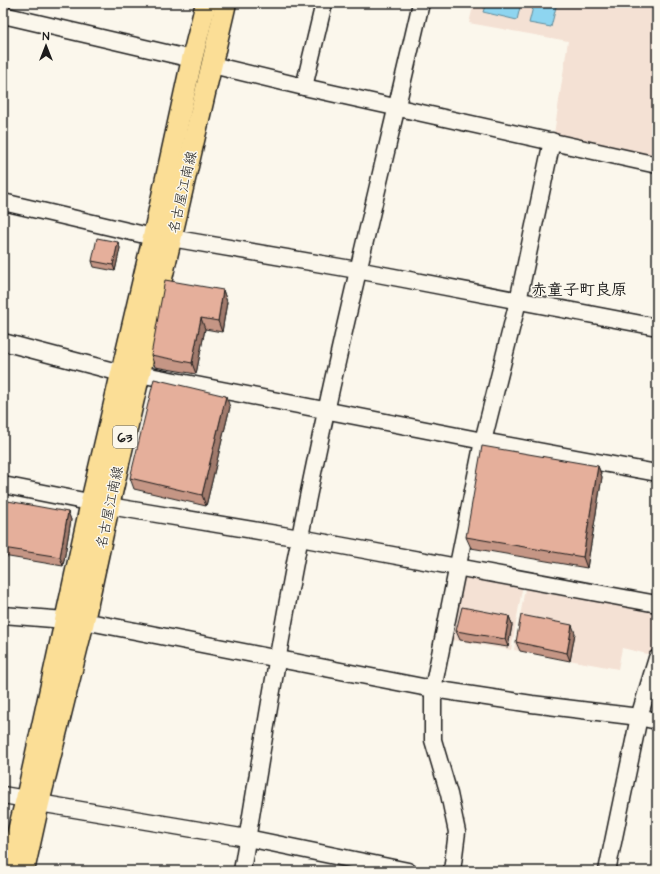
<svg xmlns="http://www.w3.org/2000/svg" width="660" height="874" font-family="'Architects Daughter','Klee One',sans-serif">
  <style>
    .built { fill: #f4e1d4 }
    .water { fill: #8ed5f0; stroke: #608b9b }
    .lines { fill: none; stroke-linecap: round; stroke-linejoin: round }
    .minor-casing { stroke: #1c1c1c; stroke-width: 19 }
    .major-casing { stroke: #1c1c1c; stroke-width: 23 }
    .minor { stroke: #fbf7ec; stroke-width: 16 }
    .major { stroke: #fbde96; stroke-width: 20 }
    .wall { fill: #c59685; stroke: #1c1c1c }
    .shaded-wall { fill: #a07a6c; stroke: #1c1c1c }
    .building { fill: #e5af9b; stroke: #1c1c1c }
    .labels { text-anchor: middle; stroke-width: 3; stroke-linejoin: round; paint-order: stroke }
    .shield { fill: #fbf7ec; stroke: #5f5e5a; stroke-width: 1 }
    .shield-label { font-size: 13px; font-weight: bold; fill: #1c1c1c }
    .street-label { font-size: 14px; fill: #1c1c1c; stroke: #fbf7ec }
    .quarter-label { font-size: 16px; font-weight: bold; fill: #1c1c1c; stroke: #fbf7ec }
  </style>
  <rect width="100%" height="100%" fill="#fbf7ec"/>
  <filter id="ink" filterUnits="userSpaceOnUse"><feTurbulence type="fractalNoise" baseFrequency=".025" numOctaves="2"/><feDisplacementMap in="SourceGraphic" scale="8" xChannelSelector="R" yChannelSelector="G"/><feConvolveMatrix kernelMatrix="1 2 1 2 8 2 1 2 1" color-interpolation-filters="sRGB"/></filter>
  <g filter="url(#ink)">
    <!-- built -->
    <g class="built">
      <polygon points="474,3 657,3 657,157 554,134 568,41 469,23"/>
      <polygon points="460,570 523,584 511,650 447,639"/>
      <polygon points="526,583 657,606 657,651 656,656 622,648 618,669 514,650"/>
    </g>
    <!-- water -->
    <g class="water">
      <polygon points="486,3 521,3 517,20 483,12"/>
      <polygon points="534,3 557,3 551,27 529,23"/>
    </g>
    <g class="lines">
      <defs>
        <g id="minor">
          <polyline points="3,15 192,59"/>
          <polyline points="212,65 304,87 657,165"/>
          <polyline points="304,87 324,3"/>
          <polyline points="3,202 153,237"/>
          <polyline points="171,238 357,270 657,327"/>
          <polyline points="3,342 121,373"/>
          <polyline points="139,374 483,441 657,473"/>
          <polyline points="3,485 109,506 300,538 657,604"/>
          <polyline points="3,615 65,620"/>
          <polyline points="84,621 433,689 532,704 639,717 657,721"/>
          <polyline points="3,795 26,799"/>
          <polyline points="39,803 247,838 408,871"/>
          <path d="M242 871C260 760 278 648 300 537 335 358 380 181 421 3"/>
          <polyline points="452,871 457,832 449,794 433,740 433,689 483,441 518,301 552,141"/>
          <polyline points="607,871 639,717 657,658"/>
        </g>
        <g id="major">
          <polyline points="8,871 26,799 91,502 153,237 192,59 206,3"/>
          <polyline points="24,871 39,803 84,621 109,506 226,3"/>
        </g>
      </defs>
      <!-- minor casing -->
      <use href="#minor" class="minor-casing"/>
      <!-- major casing -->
      <use href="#major" class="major-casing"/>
      <!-- minor -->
      <use href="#minor" class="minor"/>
      <!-- major -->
      <use href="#major" class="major"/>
    </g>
    <!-- wall -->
    <g class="wall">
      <polygon points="118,242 120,248 115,271 94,267 92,261"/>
      <polygon points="223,290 227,302 222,332 205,329 196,374 155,367 151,355"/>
      <polygon points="230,407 206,506 134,489 130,478"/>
      <polygon points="598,466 602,477 587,568 471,548 466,537"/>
      <polygon points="68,512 71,520 63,566 3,556 3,530"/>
      <polygon points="509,616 512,625 508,647 460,640 456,631"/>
      <polygon points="575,633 570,661 520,651 516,642"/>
    </g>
    <!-- shaded-wall -->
    <g class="shaded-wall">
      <polygon points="118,242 120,248 115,271 113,265"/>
      <polygon points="223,290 227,302 222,332 218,321"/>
      <polygon points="201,318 205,329 196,374 192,363"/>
      <polygon points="226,396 230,407 206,506 202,495"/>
      <polygon points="598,466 602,477 587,568 583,557"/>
      <polygon points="68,512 71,520 63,566 60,557"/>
      <polygon points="509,616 512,625 508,647 505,639"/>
      <polygon points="572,625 575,633 570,661 567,653"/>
    </g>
    <!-- building -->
    <g class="building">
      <polygon points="97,238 118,242 113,265 92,261"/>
      <polygon points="165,280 223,290 218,321 201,318 192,363 151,355"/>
      <polygon points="154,379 226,396 202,495 130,478"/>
      <polygon points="482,446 598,466 583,557 466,537"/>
      <polygon points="8,501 68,512 60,557 3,548 3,530"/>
      <polygon points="462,607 509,616 505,639 456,631"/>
      <polygon points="521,615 572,625 567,653 516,642"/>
    </g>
  </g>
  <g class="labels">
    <!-- shield labels -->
    <rect class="shield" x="113" y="426" width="24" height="22" rx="3"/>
    <g class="shield-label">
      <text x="125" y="442">63</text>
    </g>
    <!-- street labels -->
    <g class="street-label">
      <text transform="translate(182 192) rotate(-77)" y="5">名古屋江南線</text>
      <text transform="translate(109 507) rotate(-78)" y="5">名古屋江南線</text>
    </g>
    <!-- quarter labels -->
    <g class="quarter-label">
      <text x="579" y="295">赤童子町良原</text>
    </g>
  </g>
  <!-- margin -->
  <rect width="660" height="874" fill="none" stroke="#fbf7ec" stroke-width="16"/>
  <rect x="8" y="8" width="644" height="858" fill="none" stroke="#1c1c1c" stroke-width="1.5" filter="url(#ink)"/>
  <!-- north arrow -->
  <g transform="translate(46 46)" stroke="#fbf7ec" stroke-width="3" paint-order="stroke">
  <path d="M0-3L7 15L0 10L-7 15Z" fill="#1c1c1c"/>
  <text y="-6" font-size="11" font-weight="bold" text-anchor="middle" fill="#1c1c1c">N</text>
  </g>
</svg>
